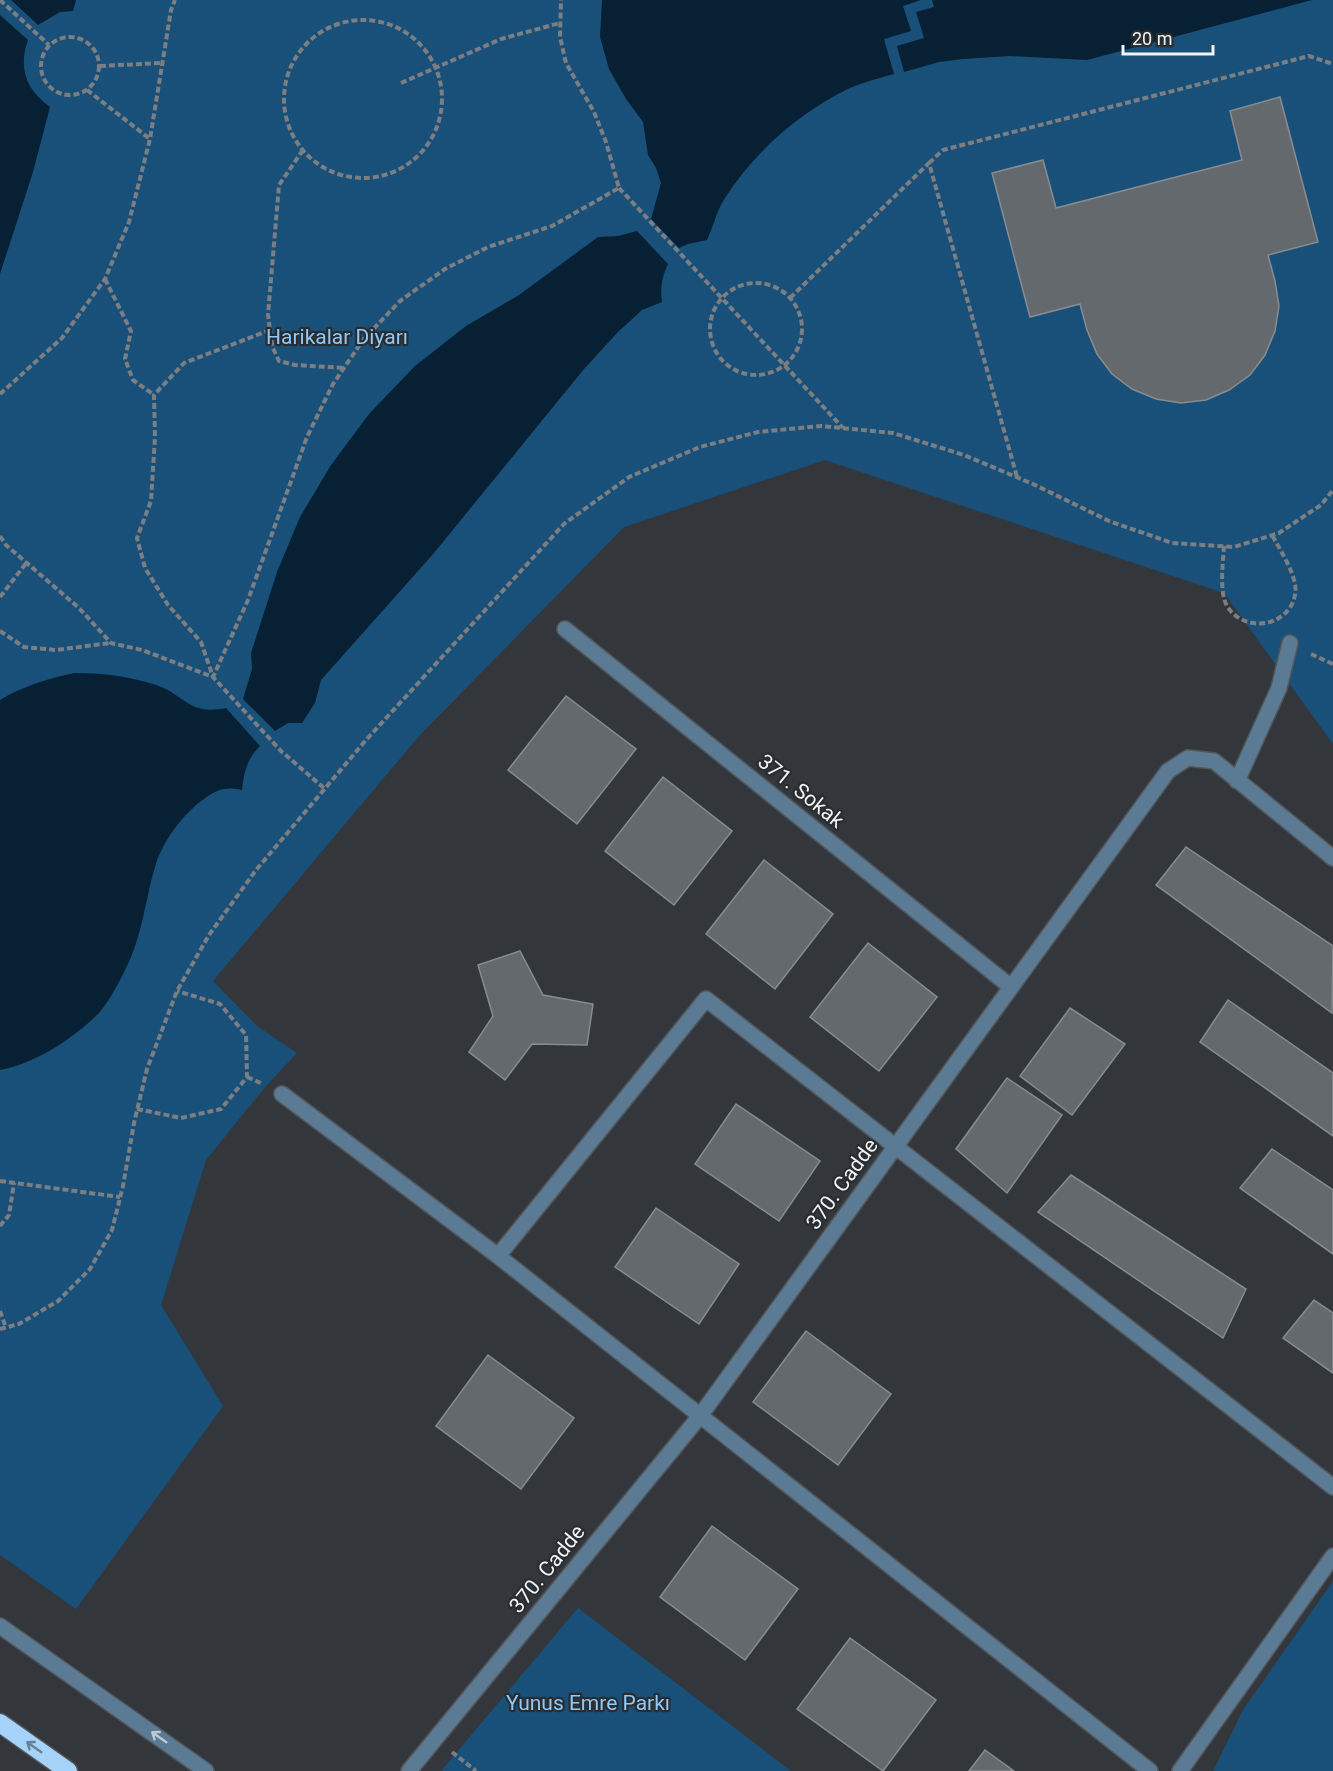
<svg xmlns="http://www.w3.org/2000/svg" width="1333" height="1771" font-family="Roboto,sans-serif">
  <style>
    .green { fill: #195079 }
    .water { fill: #072033 }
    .building { fill: #64696d; stroke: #878c90; stroke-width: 1.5 }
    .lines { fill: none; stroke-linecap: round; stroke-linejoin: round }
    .minor-casing { stroke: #515559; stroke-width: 18 }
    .highway-casing { stroke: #515559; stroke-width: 21 }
    .path { stroke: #7b7e82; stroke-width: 4; stroke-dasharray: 6 3; stroke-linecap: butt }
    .minor { stroke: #5b7a94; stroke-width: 15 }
    .highway { stroke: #a6d3f9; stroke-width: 18 }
    .oneway { stroke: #bcc9d4 }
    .oneway2 { stroke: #688094 }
    .labels { text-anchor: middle; stroke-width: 4.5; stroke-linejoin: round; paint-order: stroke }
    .park-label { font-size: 21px; fill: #90c8f8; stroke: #292d30 }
    .street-label { font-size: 21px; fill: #f1f3f6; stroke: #292d30 }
  </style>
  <rect width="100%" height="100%" fill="#33373b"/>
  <!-- green -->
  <g class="green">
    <polygon points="0,0 1333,0 1333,744 1224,593 825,460 624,527 419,736 213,981 257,1026 297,1053 266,1086 206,1160 161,1305 223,1406 76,1609 0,1555"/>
    <polygon points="1333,1581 1333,1771 1213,1771 1243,1710"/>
    <polygon points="578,1608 791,1771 441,1771"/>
  </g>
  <!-- water -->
  <g class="water">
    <polygon points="11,0 76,0 73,11 60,12 38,25"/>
    <path d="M602 0H921L903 6 911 31 884 39 894 74C880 78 864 82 850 88 800 112 755 151 725 198 717 210 713 227 707 240L688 244 679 248 651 219 661 183 656 168 648 155 643 122 626 99 609 69 600 37Z"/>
    <polygon points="932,0 1312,0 1087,60 1010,56 963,59 939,62 904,72 897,46 924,38 916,12 934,7"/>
    <path d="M0 15 28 40C18 68 26 90 50 107L33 172 0 274Z"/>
    <path d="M637 231 668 264C662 277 660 287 662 302L642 310 618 332 584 369 434 553 321 680 315 703 302 723H288L275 731 243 699 252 669 251 653 277 572 300 517 331 465 369 414 415 366 466 326 519 295 598 237 618 236Z"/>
    <path d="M74 673C101 673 127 676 153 684 186 694 187 716 226 708L260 746C247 759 244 772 242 790 224 786 216 790 201 801 181 817 162 842 155 867 145 901 142 937 126 968 120 981 107 1005 98 1014 73 1039 34 1064 0 1070V700C23 686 47 679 74 673Z"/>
  </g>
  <!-- building -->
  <g class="building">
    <polygon points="1280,97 1318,242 1268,255 1275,281 1279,306 1275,331 1265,355 1250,375 1229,390 1206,400 1181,403 1156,399 1132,389 1112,374 1097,354 1087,330 1080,304 1030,317 992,173 1043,160 1056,208 1242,160 1230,111"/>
    <polygon points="566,696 636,749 577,824 508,770"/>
    <polygon points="663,777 732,831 674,905 605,851"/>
    <polygon points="1186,847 1333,946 1332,1013 1156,885"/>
    <polygon points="764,860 833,914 775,989 706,934"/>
    <polygon points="868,943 937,997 879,1071 810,1017"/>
    <polygon points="520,951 543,995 593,1004 587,1045 532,1044 505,1080 469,1052 493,1016 478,965"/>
    <polygon points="1228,1000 1333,1073 1333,1136 1200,1042"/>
    <polygon points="1070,1008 1125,1044 1072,1115 1020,1076"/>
    <polygon points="1007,1078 1062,1115 1007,1193 956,1149"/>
    <polygon points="736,1104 820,1161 779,1221 695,1164"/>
    <polygon points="1272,1149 1333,1190 1333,1254 1240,1188"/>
    <polygon points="1071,1175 1246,1289 1223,1338 1038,1212"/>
    <polygon points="656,1208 739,1264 699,1324 615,1267"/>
    <polygon points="1314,1300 1333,1313 1333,1373 1283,1338"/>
    <polygon points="806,1331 891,1394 838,1465 753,1402"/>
    <polygon points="488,1355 574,1418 521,1489 436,1426"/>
    <polygon points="712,1526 798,1589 745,1660 660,1597"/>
    <polygon points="850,1638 936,1700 883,1771 797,1709"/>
    <polygon points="985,1750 1014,1771 969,1771"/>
  </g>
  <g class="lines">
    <defs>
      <g id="minor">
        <polyline points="565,629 1011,987"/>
        <polyline points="1237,781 1279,688 1290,643"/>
        <polyline points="282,1094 498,1256 1150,1771"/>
        <polyline points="498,1256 706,999 1333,1487"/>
        <polyline points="0,1626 206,1771"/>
        <polyline points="409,1771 700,1416 1168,771 1188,758 1214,761 1333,858"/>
        <polyline points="1180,1771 1333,1556"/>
      </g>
      <polyline id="highway" points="0,1723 68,1771"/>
    </defs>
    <!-- minor casing -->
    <use href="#minor" class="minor-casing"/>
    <!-- highway casing -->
    <use href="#highway" class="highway-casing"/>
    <!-- path -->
    <g class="path">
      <polyline points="0,0 49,45"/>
      <circle cx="363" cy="99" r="79"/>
      <circle cx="70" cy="66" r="29"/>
      <polyline points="100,66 161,63"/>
      <polyline points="401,83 501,39 560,23"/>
      <polyline points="87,90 150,139"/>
      <polyline points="303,150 279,185 268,315 272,346 279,361 295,365 344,368"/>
      <polyline points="929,163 943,150 1309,56 1333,64"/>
      <polyline points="619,188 843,428"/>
      <polyline points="105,279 131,331 125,359 133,380 154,395"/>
      <circle cx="756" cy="329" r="46"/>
      <polyline points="790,298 929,163 1017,477"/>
      <polyline points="270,330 184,363 154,395 155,437 151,501 137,538 145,568 168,605 201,642 213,677 281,751 325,789"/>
      <polyline points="0,394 62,338 105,279 129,222 150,139 171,10 175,0"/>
      <polyline points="0,536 6,545 79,608 111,643 142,650 213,677 248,600 307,437 333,384 363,340 400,301 445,269 488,247 552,226 619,188 606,142 594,112 566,63 560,37 561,0"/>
      <path d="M1224 546C1223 562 1219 592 1227 606 1244 634 1289 627 1295 595 1299 578 1280 550 1272 535"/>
      <polyline points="0,597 27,562"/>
      <polyline points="0,631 24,647 56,650 110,643"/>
      <polyline points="1311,654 1333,664"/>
      <polyline points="247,1077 263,1084"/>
      <polyline points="137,1109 181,1118 221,1109 247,1077 246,1035 220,1004 177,991"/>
      <polyline points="0,1181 120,1197"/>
      <polyline points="0,1226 9,1215 14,1183"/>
      <polyline points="0,1311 6,1328"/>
      <polyline points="0,1329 19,1324 58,1301 90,1269 112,1230 123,1186 134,1123 147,1069 177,991 209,935 256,870 366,740 564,524 629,477 700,447 758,432 821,426 893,433 964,455 1033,484 1109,521 1172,543 1234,547 1279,533 1321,505 1333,490"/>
      <polyline points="452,1752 476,1771"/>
    </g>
    <!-- minor -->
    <use href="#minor" class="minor"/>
    <!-- highway -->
    <use href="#highway" class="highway"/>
  </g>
  <!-- one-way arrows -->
  <defs><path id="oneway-shaft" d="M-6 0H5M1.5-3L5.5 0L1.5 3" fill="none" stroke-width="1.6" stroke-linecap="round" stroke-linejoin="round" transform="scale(1.5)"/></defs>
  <use class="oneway" href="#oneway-shaft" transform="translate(159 1737) rotate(-145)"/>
  <use class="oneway2" href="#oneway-shaft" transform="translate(34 1747) rotate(-145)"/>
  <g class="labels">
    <!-- park labels -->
    <g class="park-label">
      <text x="337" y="344">Harikalar Diyarı</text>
      <text x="588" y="1710">Yunus Emre Parkı</text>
    </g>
    <!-- street labels -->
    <g class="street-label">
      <text transform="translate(801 791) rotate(39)" y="7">371. Sokak</text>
      <text transform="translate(842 1184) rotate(-54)" y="7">370. Cadde</text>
      <text transform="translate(547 1569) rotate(-51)" y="7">370. Cadde</text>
    </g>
  </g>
  <!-- scale -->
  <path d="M1123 45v9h90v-9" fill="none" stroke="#f1f3f6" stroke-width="3"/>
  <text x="1132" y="45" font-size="18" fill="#f1f3f6" stroke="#292d30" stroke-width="4.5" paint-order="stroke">20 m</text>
</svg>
